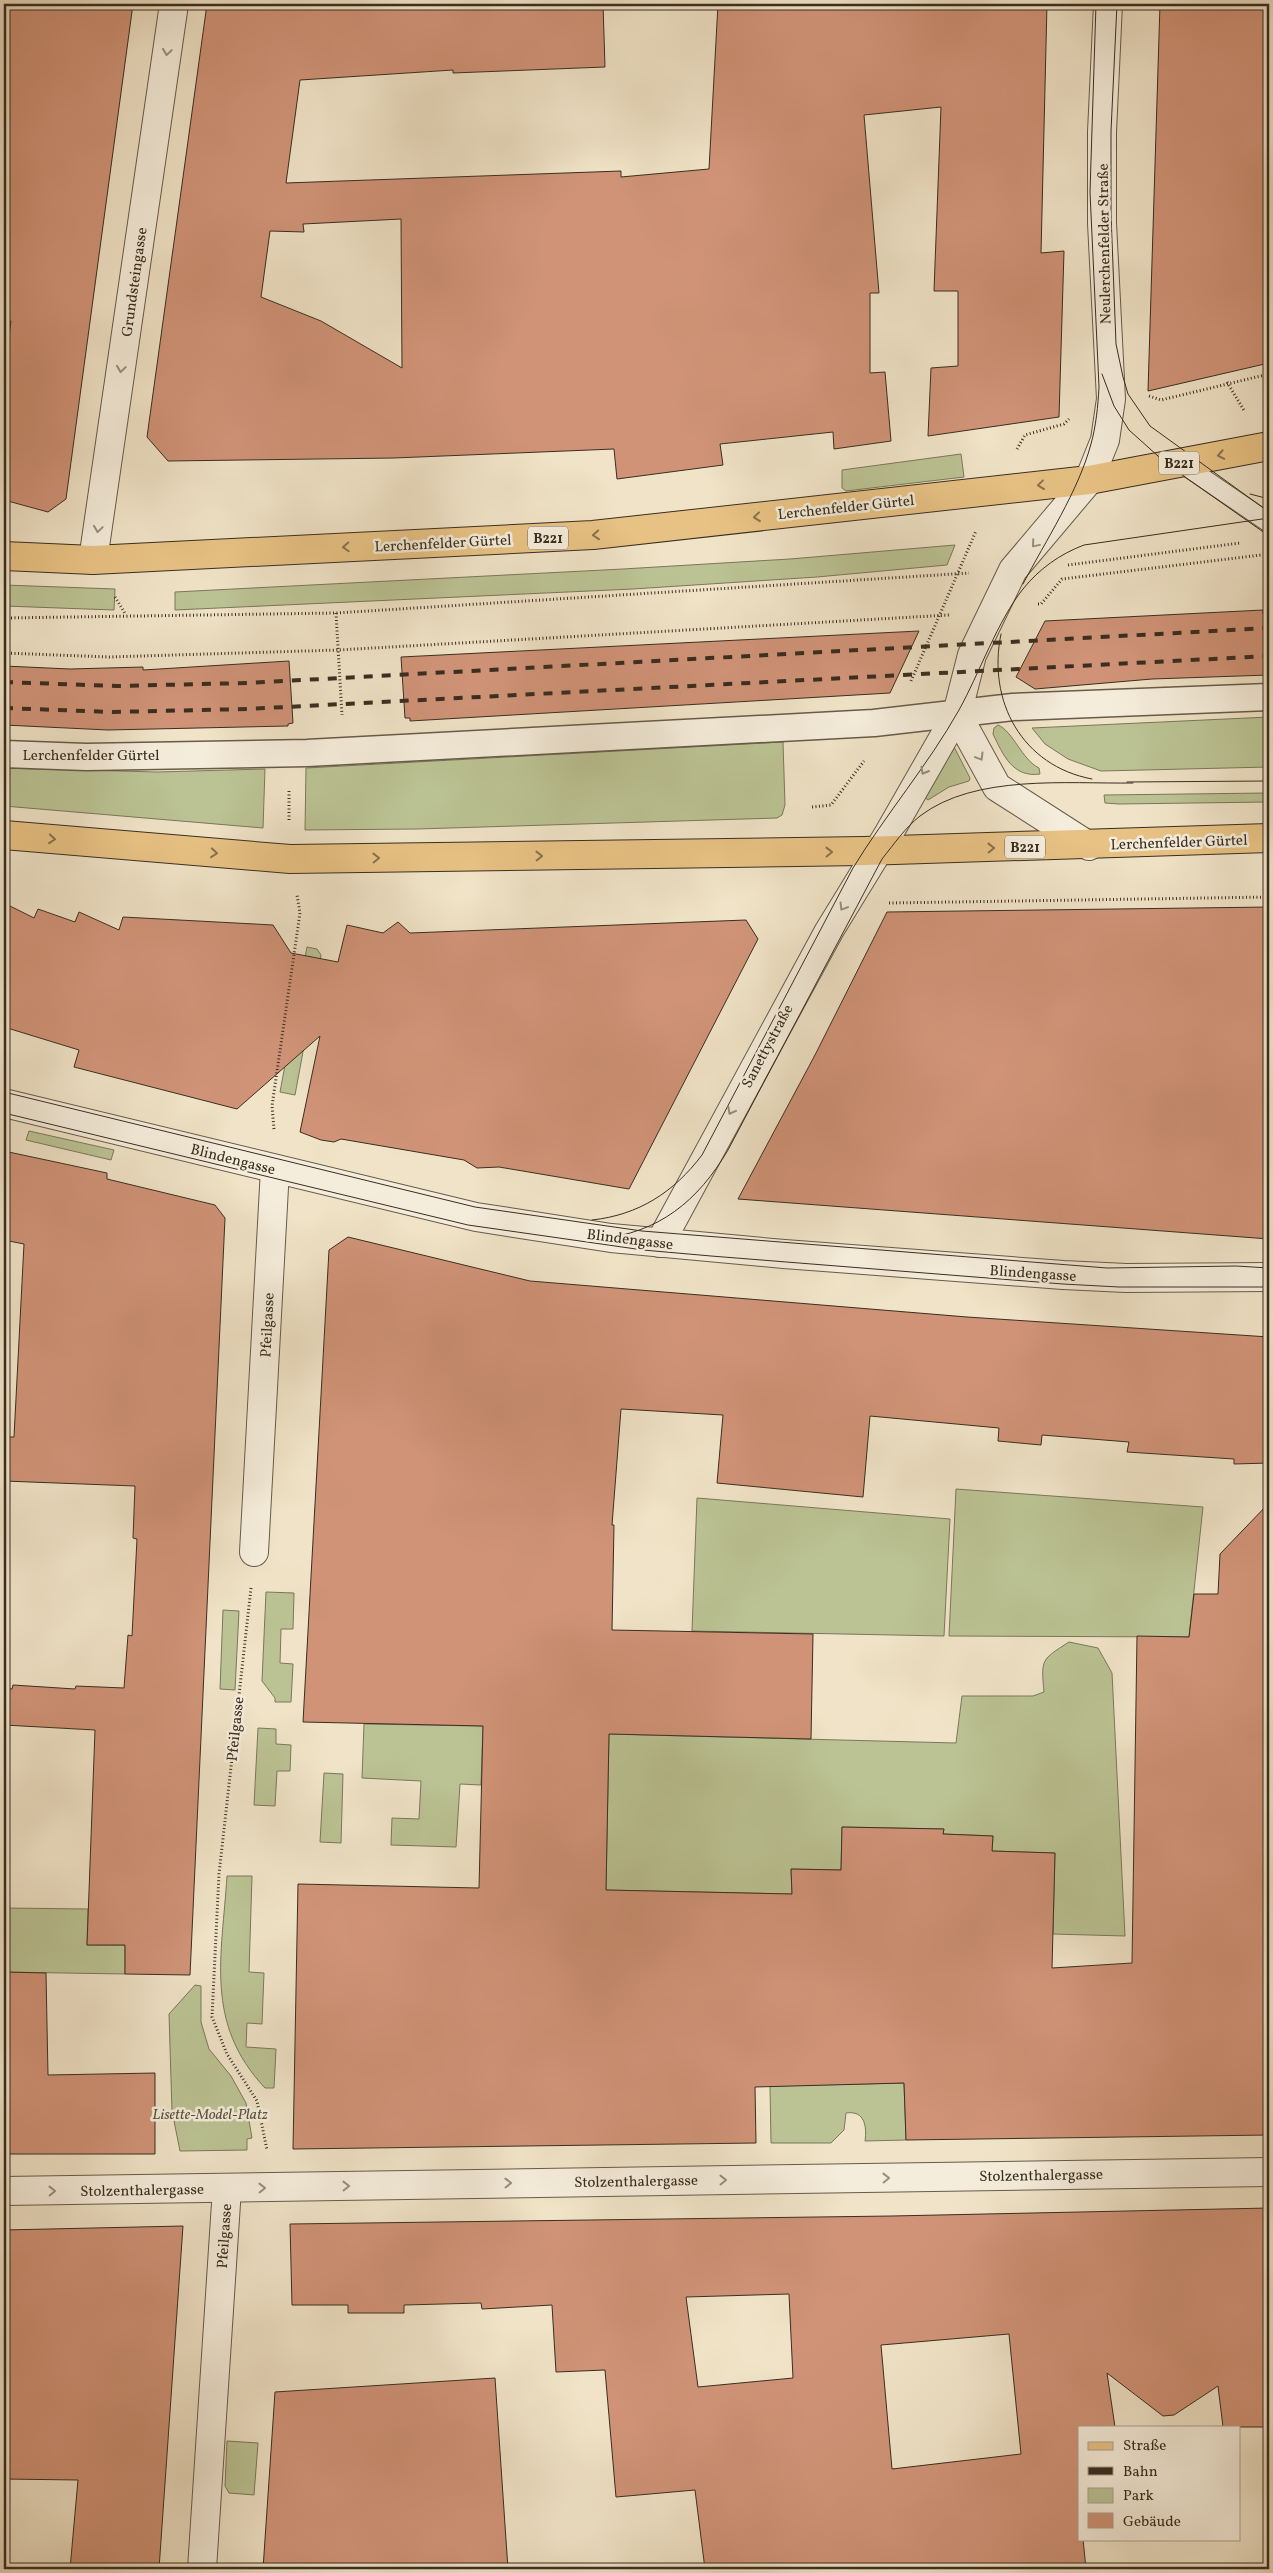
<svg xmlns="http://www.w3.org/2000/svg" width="1273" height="2573" font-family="Vollkorn,serif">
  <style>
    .green { fill: #bbc394; stroke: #7a785a }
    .building { fill: #d09377; stroke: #392e21; fill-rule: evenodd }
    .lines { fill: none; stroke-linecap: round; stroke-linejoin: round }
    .service-casing { stroke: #675b4a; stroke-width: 20 }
    .pedestrian-casing { stroke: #675b4a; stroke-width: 29 }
    .minor-casing { stroke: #675b4a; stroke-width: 30 }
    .tertiary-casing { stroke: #675b4a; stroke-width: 30 }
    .primary-casing { stroke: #392e21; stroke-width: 30 }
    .path { stroke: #392e21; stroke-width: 3; stroke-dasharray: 1 2.5; stroke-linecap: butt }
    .service { stroke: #f5eddb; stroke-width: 18 }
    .pedestrian { stroke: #f5eddb; stroke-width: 26 }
    .minor { stroke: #f5eddb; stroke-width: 28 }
    .tertiary { stroke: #f5eddb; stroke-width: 28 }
    .primary { stroke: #e8c284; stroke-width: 28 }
    .tram { stroke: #392e21; stroke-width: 1 }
    .rail { stroke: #392e21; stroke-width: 4; stroke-dasharray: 9 9; stroke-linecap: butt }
    .oneway { stroke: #978e7e }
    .oneway2 { stroke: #88714e }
    .labels { text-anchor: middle; stroke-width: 5; stroke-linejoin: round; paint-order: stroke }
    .shield { fill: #f5eddb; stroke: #716759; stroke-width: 1 }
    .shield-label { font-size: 14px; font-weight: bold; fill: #392e21 }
    .street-label { font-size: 15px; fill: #392e21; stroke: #f5eddb }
    .park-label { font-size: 15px; font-style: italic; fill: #5a533e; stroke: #f5eddb }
  </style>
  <rect width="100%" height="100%" fill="#f0e3c7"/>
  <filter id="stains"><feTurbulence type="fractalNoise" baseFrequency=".004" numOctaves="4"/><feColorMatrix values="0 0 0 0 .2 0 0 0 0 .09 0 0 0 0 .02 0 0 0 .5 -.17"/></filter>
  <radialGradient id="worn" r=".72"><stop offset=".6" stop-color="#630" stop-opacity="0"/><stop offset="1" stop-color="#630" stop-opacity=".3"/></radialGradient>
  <!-- green -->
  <g class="green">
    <polygon points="961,454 964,477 846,491 842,488 842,470"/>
    <polygon points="955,545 947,565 817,577 633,589 175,610 175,592 623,569 790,559"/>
    <polygon points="4,585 115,589 114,610 4,606"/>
    <polygon points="1269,717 1269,767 1101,771 1068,759 1045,744 1032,728"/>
    <path d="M998 725C1013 731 1022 760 1039 768L1040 774C1013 778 1003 755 993 734L994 728Z"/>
    <polygon points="783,742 785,805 782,815 777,818 417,829 305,830 306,768"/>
    <polygon points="952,743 970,778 969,781 949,787 928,800 916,790"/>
    <polygon points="4,768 157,772 265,769 263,828 4,806"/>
    <polygon points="1267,793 1267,802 1119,804 1105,803 1104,795"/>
    <polygon points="307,947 317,949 321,955 295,1095 280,1092"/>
    <polygon points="29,1131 114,1150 111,1160 26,1140"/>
    <polygon points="956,1489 1203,1507 1189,1637 949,1636"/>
    <polygon points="697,1498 950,1519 944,1636 692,1631"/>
    <polygon points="266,1592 294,1593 293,1629 281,1629 280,1663 293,1664 291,1702 275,1702 275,1698 262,1681"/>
    <polygon points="223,1610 239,1611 235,1690 220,1689"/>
    <path d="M1069 1642 1098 1648 1112 1673 1125 1936 1053 1934 1055 1853 992 1851 993 1836 943 1834 944 1829 842 1827 841 1870 791 1869 792 1894 606 1890 609 1734 956 1743 962 1696H1033L1044 1692C1041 1659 1041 1660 1069 1642Z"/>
    <polygon points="364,1724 483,1726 481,1785 460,1784 456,1847 391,1845 392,1818 419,1819 421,1781 362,1778"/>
    <polygon points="258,1728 276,1729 276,1744 291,1745 290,1771 277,1771 275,1806 254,1805"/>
    <polygon points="324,1773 343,1774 341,1843 320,1842"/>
    <path d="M227 1876H252L249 1972 264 1973 262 2024 247 2023 246 2047 276 2049 274 2088H265C204 2023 222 1956 227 1876Z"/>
    <polygon points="4,1908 88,1909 87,1945 125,1945 125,1974 4,1972"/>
    <polygon points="195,1985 201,1986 201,2022 209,2049 231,2076 246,2103 252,2138 247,2139 247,2150 180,2151 172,2111 169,2014"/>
    <path d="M904 2083 906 2140 865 2141C867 2127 865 2110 846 2113L844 2130 831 2143H771L770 2086Z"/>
    <polygon points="227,2441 258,2443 254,2495 229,2493 225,2486"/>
  </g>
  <!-- building -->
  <g class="building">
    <polygon points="4,4 133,4 66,499 48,512 4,500 4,374 11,321 4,321"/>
    <path d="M207 4H603L605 67 453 73V70L300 80 286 183 621 171V177L709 169 718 4H1047L1041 253 1064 251 1059 417 928 436 931 368 958 366V291H934L941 107 864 115 879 293H870V373L885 372 891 441 834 449 833 432 720 444 723 465 617 479 614 449 394 458 168 461 147 437ZM401 219 402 368 321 321 261 297 270 231 304 232 303 224Z"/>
    <polygon points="1160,4 1269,4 1269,363 1148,391"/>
    <polygon points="1263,610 1263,614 1269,614 1269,675 1152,679 1035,689 1016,677 1045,621"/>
    <polygon points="919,631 890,693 410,721 410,718 405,718 401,657"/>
    <polygon points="289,661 293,723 288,724 288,726 108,730 4,725 4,666 70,669 143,667 143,670"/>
    <polygon points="4,903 34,918 38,909 75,922 79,912 119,930 123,917 273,925 291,953 338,962 347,925 383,933 398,922 410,933 746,920 758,939 629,1189 499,1167 477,1168 464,1160 341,1139 334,1142 321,1140 300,1132 320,1036 237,1109 74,1067 79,1050 4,1027"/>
    <polygon points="1269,907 1269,1239 738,1199 815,1055 887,912"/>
    <polygon points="4,1151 107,1173 107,1179 215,1205 225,1218 190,1975 125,1974 125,1945 87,1945 95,1730 4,1725 4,1689 12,1689 13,1685 75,1689 76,1686 124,1688 128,1635 132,1636 137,1539 133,1538 135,1486 4,1481 4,1437 14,1437 24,1244 4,1240"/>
    <polygon points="348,1237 530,1281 967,1317 1269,1337 1269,1463 1234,1464 1234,1459 1127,1452 1129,1442 1042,1435 1041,1445 998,1441 999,1428 870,1416 863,1497 717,1483 723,1415 621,1409 612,1525 614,1525 612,1630 813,1634 811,1739 609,1734 606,1890 792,1894 791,1869 841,1870 842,1827 944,1829 943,1834 993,1836 992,1851 1055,1853 1052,1968 1132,1963 1137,1636 1189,1637 1194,1594 1218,1594 1220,1554 1269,1503 1269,2135 906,2140 904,2083 755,2087 756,2143 293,2149 298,1884 479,1888 483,1726 303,1722 329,1250"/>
    <polygon points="4,1972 46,1973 48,2075 155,2073 155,2154 4,2154"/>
    <path d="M1269 2208V2427H1223L1218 2386 1174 2415 1163 2416 1107 2373 1115 2427H1079V2539H1083L1086 2569H705L695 2490 616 2497 605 2370 556 2372 552 2305 482 2309 481 2303 404 2305V2313H348V2305H292L290 2224 892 2216ZM789 2294 793 2378 698 2387 686 2297ZM1009 2334 1021 2454 892 2469 881 2345Z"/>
    <polygon points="183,2226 159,2569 70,2569 78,2480 4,2479 4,2230"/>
    <polygon points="495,2378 508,2569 263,2569 275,2392"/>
  </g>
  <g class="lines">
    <defs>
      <polyline id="service" points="1181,463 1269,523"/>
      <polyline id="pedestrian" points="4,754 86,757 307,753 874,723 1013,707 1269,697"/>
      <g id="minor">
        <polyline points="93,560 174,4"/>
        <polyline points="4,1103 476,1217 611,1238 784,1254 1063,1275 1126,1278 1269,1277"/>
        <polyline points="660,1243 829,931 889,833 957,714"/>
        <polyline points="254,1552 275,1169"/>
        <polyline points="4,2191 1269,2172"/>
        <polyline points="202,2569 227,2188"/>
      </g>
      <polyline id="tertiary" points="1089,846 997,787 957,714 972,655 1013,570 1089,480 1105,440 1111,399 1102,223 1102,132 1108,4"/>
      <g id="primary">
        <polyline points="4,556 93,560 593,535 1089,480 1269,446"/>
        <polyline points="4,835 290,859 864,851 1269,838"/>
      </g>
    </defs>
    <!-- service casing -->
    <use href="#service" class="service-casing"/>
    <!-- pedestrian casing -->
    <use href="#pedestrian" class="pedestrian-casing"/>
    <!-- minor casing -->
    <use href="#minor" class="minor-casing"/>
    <!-- tertiary casing -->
    <use href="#tertiary" class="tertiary-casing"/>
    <!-- primary casing -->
    <use href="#primary" class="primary-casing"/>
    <!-- path -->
    <g class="path">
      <polyline points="1227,382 1245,412"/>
      <polyline points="1149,396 1161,400 1269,374"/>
      <polyline points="1017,449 1025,435 1064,424 1069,419"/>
      <polyline points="1068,565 1240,543"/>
      <polyline points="115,597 126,615"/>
      <polyline points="1038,604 1041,604 1062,579 1261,555"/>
      <polyline points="336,613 342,715"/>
      <polyline points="4,618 336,613 969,573"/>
      <polyline points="4,653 109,657 338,650 949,615"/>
      <polyline points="911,681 976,531"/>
      <polyline points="289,791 289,822"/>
      <polyline points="812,807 831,805 864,761"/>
      <polyline points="889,903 1269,897"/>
      <polyline points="274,1129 272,1106 300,913 297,895"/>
      <polyline points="251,1588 219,1874 212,2017 227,2054 257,2101 267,2150"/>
    </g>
    <!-- service -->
    <use href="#service" class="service"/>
    <!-- pedestrian -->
    <use href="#pedestrian" class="pedestrian"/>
    <!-- minor -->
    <use href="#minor" class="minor"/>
    <!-- tertiary -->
    <use href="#tertiary" class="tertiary"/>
    <!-- primary -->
    <use href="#primary" class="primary"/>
    <!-- tram -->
    <g class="tram">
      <polyline points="1117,4 1111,131 1111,214 1116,344 1123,377 1128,394 1150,426 1269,512"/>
      <polyline points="1102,374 1114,406 1129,430 1168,465 1269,536"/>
      <polyline points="1250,494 1269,499"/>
      <path d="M1023 584C1046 540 1078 492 1091 444 1096 426 1098 406 1099 387L1090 192 1096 4"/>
      <path d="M1001 634C987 701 1022 766 1092 779"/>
      <polyline points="1127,782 1269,781"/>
      <polyline points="4,1092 475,1207 642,1231 1107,1268 1236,1266 1269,1268"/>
      <polyline points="4,1113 468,1225 643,1250 711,1256 1063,1284 1119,1287 1269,1287"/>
      <path d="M592 1220C639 1215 674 1192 702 1155L853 868C886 814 928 765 959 710 979 674 998 620 1023 589 1039 569 1060 554 1084 545L1269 518"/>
      <path d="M599 1239C659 1233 698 1201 728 1150L882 859C894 844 905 828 920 816 975 774 1067 784 1133 783"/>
    </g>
    <!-- rail -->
    <g class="rail">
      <polyline points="4,682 116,686 247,683 1269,628"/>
      <polyline points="4,708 113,712 247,709 1269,656"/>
    </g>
  </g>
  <!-- one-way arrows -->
  <defs><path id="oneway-chevron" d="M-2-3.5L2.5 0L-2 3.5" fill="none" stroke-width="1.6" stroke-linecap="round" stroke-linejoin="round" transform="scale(1.25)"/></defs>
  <g class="oneway">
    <use href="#oneway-chevron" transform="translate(167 52) rotate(98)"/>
    <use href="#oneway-chevron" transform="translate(121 369) rotate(98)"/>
    <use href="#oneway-chevron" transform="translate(98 529) rotate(98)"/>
    <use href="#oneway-chevron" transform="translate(1035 544) rotate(130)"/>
    <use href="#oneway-chevron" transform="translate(980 757) rotate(59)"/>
    <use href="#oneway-chevron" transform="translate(924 771) rotate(120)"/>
    <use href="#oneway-chevron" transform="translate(843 907) rotate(121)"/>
    <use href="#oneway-chevron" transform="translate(731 1111) rotate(118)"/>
    <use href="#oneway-chevron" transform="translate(886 2178) rotate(-1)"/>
    <use href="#oneway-chevron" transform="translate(723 2180) rotate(-1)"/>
    <use href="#oneway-chevron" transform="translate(508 2183) rotate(-1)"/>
    <use href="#oneway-chevron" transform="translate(346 2186) rotate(-1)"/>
    <use href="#oneway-chevron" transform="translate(262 2188) rotate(-1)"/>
    <use href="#oneway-chevron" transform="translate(52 2191) rotate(-1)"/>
  </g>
  <g class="oneway2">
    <use href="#oneway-chevron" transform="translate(1221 455) rotate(169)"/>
    <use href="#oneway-chevron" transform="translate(1041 485) rotate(173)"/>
    <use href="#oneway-chevron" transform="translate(757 517) rotate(174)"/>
    <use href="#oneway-chevron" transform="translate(596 535) rotate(175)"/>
    <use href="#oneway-chevron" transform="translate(346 547) rotate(177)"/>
    <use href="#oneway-chevron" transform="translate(52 839) rotate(5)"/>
    <use href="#oneway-chevron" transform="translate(991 848) rotate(-1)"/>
    <use href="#oneway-chevron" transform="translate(829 852) rotate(-1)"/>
    <use href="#oneway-chevron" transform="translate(214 853) rotate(5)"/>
    <use href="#oneway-chevron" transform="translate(539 856) rotate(-1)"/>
    <use href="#oneway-chevron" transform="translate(376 858) rotate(-1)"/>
  </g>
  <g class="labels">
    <!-- shield labels -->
    <g class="shield">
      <rect x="1159" y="451.5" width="40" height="23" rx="4"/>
      <rect x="528" y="526.5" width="40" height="23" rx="4"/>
      <rect x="1005" y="835.5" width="40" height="23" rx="4"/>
    </g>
    <g class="shield-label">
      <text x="1179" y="468">B221</text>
      <text x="548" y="543">B221</text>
      <text x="1025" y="852">B221</text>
    </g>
    <!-- street labels -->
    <g class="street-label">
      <text transform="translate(1104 244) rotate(-91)" y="5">Neulerchenfelder Straße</text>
      <text transform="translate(134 282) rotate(-82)" y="5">Grundsteingasse</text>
      <text transform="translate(846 507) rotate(-6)" y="5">Lerchenfelder Gürtel</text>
      <text transform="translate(443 543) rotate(-3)" y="5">Lerchenfelder Gürtel</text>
      <text x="91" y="760">Lerchenfelder Gürtel</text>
      <text transform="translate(1179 842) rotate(-2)" y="5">Lerchenfelder Gürtel</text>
      <text transform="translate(767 1046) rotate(-62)" y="5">Sanettystraße</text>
      <text transform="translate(233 1159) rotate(14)" y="5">Blindengasse</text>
      <text transform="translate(630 1239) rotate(7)" y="5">Blindengasse</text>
      <text transform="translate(1033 1273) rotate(4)" y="5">Blindengasse</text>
      <text transform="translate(267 1325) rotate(-87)" y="5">Pfeilgasse</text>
      <text transform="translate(235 1729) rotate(-84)" y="5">Pfeilgasse</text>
      <text transform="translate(1041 2175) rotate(-1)" y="5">Stolzenthalergasse</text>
      <text transform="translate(636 2181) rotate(-1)" y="5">Stolzenthalergasse</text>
      <text transform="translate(142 2190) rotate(-1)" y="5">Stolzenthalergasse</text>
      <text transform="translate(224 2236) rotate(-86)" y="5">Pfeilgasse</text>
    </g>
    <!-- park labels -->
    <g class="park-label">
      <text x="210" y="2119">Lisette-Model-Platz</text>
    </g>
  </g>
  <!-- margin -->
  <rect width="1273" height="2573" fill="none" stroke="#f0e3c7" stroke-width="20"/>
  <rect x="5" y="5" width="1263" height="2563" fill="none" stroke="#392e21" stroke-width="2.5"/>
  <rect x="10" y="10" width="1253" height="2553" fill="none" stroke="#392e21"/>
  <!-- legend -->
  <rect x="1078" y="2426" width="162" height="115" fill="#f5eddb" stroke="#aaa191"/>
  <rect x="1088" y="2442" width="25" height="8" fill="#e8c284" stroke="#aaa191"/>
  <text x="1123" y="2450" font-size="15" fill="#392e21">Straße</text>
  <rect x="1088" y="2467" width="25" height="8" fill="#392e21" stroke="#aaa191"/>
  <text x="1123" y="2476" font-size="15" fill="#392e21">Bahn</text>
  <rect x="1088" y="2488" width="25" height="15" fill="#bbc394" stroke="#aaa191"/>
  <text x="1123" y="2500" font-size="15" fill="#392e21">Park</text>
  <rect x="1088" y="2513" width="25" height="15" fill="#d09377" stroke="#aaa191"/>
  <text x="1123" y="2526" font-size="15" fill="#392e21">Gebäude</text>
  <rect width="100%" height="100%" filter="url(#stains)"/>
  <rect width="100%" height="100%" fill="url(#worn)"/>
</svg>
